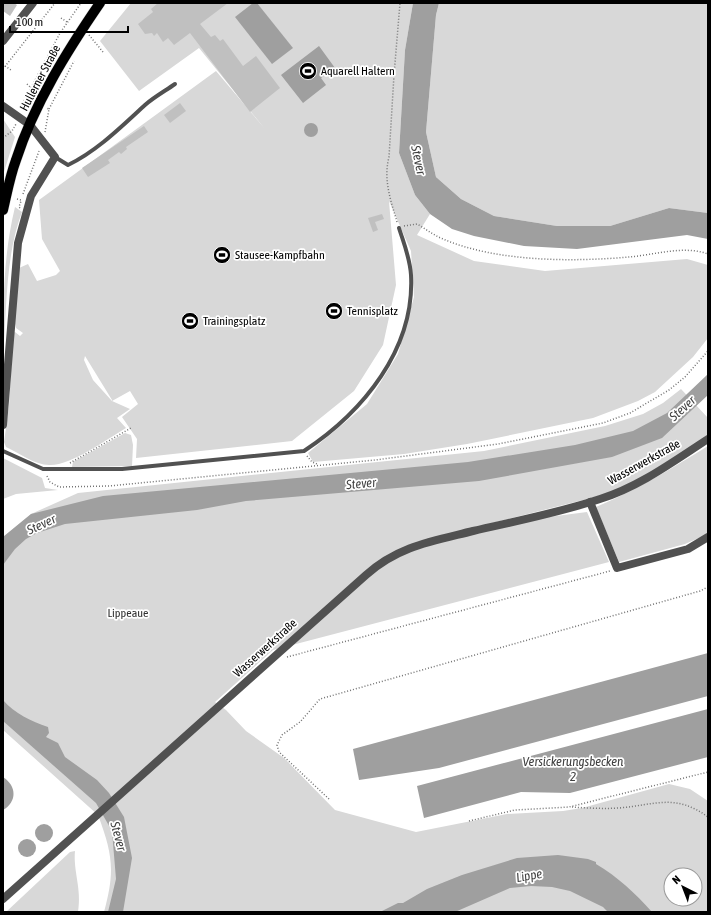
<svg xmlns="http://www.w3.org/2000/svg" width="711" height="915" font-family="'Asap Condensed',sans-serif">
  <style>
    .green { fill: #d8d8d8; fill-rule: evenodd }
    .water { fill: #9f9f9f }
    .building { fill: #c0c0c0 }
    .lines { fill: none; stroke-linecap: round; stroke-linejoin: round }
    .primary-casing { stroke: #dbdbdb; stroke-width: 11 }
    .path { stroke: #737373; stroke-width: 1.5; stroke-dasharray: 1 2; stroke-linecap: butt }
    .lane { stroke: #515151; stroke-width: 4 }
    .street { stroke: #515151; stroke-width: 8 }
    .primary { stroke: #000; stroke-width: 10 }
    .labels { text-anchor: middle; stroke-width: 3.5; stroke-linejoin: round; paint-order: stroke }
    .poi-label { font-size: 12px; fill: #000; stroke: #fff; text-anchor: start }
    .street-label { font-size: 12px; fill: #000; stroke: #fff }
    .park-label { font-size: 12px; fill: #2f2f2f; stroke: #fff }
    .water-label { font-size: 13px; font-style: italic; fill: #404040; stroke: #fff }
  </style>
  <rect width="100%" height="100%" fill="#fff"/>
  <!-- green -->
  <g class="green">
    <path d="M131 3H413L405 50 399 153 415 195 430 214 417 235 474 261 545 271 687 259 708 265V338L693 357 655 392 638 401 593 418 467 444 404 454 313 462 308 453 367 404 398 354 414 297 411 251 389 201 396 285 383 345 354 391 292 441 136 458 137 439 122 417 138 404 130 391 112 401 130 409 117 418 126 428C107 439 71 466 49 465 35 465 19 453 6 447L4 442 9 406 13 333 15 332 20 336 23 333 16 328 14 319 19 268 28 264 37 281 56 275 60 271 42 239 39 200 216 71 265 129 199 48 139 91 100 41ZM85 356 112 400V401L93 380 84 360Z"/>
    <polygon points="439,3 708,3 708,213 669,208 610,226 557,226 494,216 461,199 436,177 426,132 436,15"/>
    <polygon points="3,119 15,137 3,175"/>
    <path d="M15 207 22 212C5 257 7 309 3 356 3 306 3 256 15 207Z"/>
    <path d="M681 389 708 418V436L638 480 603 495 480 526 587 512 609 562 273 650 215 702 226 710 246 731 284 758 335 810 416 832 507 814 563 811 582 808 669 784 690 789 708 801V912H104C115 871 113 855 98 815L3 730V537L31 514 78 493 484 451 605 426 643 414 663 403ZM671 875H695V899H671Z"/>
    <polygon points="125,433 131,435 133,445 132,466 72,467 73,462"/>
    <path d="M708 446V534L685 544 619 562 596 507C636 490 671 469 708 446Z"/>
    <polygon points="3,458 42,478 45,488 58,490 16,494 3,499"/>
    <path d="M75 851C73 871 82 889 78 912H6L70 852Z"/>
  </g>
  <!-- water -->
  <g class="water">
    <polygon points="253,3 257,3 293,48 272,64 235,17"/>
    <polygon points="413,3 439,3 436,15 426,132 436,177 461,199 494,216 557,226 610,226 669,208 708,213 708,239 687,235 577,249 524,246 474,236 452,229 430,214 415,195 399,153 405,50"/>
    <polygon points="319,46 335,68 321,78 326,85 303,103 281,75"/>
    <circle cx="311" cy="130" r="7"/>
    <polygon points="708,374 708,395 662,438 612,457 479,481 246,501 197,510 65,524 37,533 26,539 15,549 3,565 3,537 31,514 103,496 468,462 575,445 633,431 667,413"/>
    <polygon points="708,653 708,696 439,768 359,780 353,749"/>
    <path d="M3 700C15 714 31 721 48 727L49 733 46 737 58 743 65 757 97 780 109 793 124 817 132 858 123 912H108L116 879 112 831 96 803 3 721Z"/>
    <polygon points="708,709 708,757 570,793 521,792 424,818 417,786"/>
    <path d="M3 777C17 786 17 802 3 810Z"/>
    <circle cx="44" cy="833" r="9"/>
    <circle cx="27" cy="848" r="9"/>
    <path d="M558 855 588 859 596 862V864C618 877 635 893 652 912H608L603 907 570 891 552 887 531 886 510 888 455 912H380L398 903H403L427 889 462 875 517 858Z"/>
  </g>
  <!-- building -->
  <g class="building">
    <polygon points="3,3 14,3 17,5 10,16 3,11"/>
    <polygon points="158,3 228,3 200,24 211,37 215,35 220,41 223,39 243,66 256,56 280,88 250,112 190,33 174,45 168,38 163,42 157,33 154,36 152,33 145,34 138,24 153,12 151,9"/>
    <polygon points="180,103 186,111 170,123 164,115"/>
    <polygon points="144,126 148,132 126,147 127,149 121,154 119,152 108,160 110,163 88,177 82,168"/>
    <polygon points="382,214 384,219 375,222 378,230 373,232 368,218"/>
  </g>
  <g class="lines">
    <defs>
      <path id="primary" d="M3 210C7 193 10 176 16 160 34 104 67 51 100 3"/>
    </defs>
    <!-- primary casing -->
    <use href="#primary" class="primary-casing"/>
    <!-- path -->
    <g class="path">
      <polyline points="61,18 67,22"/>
      <polyline points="89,35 103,52"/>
      <polyline points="5,66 11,70"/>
      <polyline points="3,69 55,3"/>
      <polyline points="27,84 31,88"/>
      <polyline points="49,109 74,61"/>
      <polyline points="24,110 24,101 60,33 81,3"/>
      <polyline points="45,132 49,109 46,108"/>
      <polyline points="3,138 12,131 16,124"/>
      <polyline points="23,194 39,151"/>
      <polyline points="17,199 21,200"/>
      <polyline points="20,208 19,207 21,201"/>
      <path d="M397 222C391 201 383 180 389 157L394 75 400 3"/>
      <path d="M404 226 417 224C426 229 433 235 443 239 497 262 572 262 629 257 654 255 684 245 708 254"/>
      <polyline points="307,456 312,462 317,464"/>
      <polyline points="70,463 131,428"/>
      <polyline points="47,476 50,482 59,487 109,486 375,460 498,444 603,423 630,413 669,390 685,377 708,351"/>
      <polyline points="287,657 610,571"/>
      <polyline points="329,799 279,752 277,745 282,735 300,722 320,699 700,591 708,587"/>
      <path d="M572 807C587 808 603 809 619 808 655 805 675 793 708 817"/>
      <polyline points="469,821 515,810 569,807 708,772"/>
    </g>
    <!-- lane -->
    <g class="lane">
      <path d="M55 157 68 165C97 151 121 127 145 105 154 97 165 91 175 84"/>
      <path d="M3 451 43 469H122L304 451C363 412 415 349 411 275 410 258 404 244 399 228"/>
    </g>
    <!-- street -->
    <g class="street">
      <polyline points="3,41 33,3"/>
      <polyline points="3,106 30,125 55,157 31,196 18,243 3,425"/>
      <polyline points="590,502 617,568 688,549 708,537"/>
      <path d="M3 899 366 575C398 546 433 541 473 531 516 521 558 513 600 499 639 487 674 461 708 439"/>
    </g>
    <!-- primary -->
    <use href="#primary" class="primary"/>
  </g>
  <!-- icons -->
  <defs>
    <symbol id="stadium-disc" viewBox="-11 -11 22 22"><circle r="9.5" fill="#000" stroke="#fff"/><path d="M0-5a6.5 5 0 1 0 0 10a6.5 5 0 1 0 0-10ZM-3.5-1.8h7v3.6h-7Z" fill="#fff"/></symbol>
  </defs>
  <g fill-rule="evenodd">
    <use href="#stadium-disc" x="298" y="61" width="20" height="20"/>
    <use href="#stadium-disc" x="212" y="245" width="20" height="20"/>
    <use href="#stadium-disc" x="324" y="301" width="20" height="20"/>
    <use href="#stadium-disc" x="180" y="311" width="20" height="20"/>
  </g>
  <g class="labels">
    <!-- poi labels -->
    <g class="poi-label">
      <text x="321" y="75">Aquarell Haltern</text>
      <text x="235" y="259">Stausee-Kampfbahn</text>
      <text x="347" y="315">Tennisplatz</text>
      <text x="203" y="325">Trainingsplatz</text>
    </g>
    <!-- street labels -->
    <g class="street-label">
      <text transform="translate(40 78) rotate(-62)" y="4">Hullerner Straße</text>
      <text transform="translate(644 462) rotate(-29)" y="4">Wasserwerkstraße</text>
      <text transform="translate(265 648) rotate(-42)" y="4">Wasserwerkstraße</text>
    </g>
    <!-- park labels -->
    <g class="park-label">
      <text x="128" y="617">Lippeaue</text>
    </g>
    <!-- water labels -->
    <g class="water-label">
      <text transform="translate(419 160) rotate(78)" y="5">Stever</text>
      <text transform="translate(682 408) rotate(-42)" y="5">Stever</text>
      <text transform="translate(361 483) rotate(-5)" y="5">Stever</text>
      <text transform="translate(41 524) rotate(-25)" y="5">Stever</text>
      <text x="573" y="766">Versickerungsbecken<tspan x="573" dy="15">2</tspan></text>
      <text transform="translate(119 836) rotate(75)" y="5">Stever</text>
      <text transform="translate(529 875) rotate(-10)" y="5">Lippe</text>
    </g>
  </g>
  <!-- border -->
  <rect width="711" height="915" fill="none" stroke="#000000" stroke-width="8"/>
  <!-- north arrow -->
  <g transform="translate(683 887) rotate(318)"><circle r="19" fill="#ffffff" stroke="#999999"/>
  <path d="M0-3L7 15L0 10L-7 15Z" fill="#000000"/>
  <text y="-6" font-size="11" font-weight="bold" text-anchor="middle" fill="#000000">N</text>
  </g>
  <!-- scale -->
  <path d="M10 26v6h118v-6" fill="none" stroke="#000000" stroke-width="2"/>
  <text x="16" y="26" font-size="12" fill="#000000" stroke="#ffffff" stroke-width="3" paint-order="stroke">100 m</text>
</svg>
